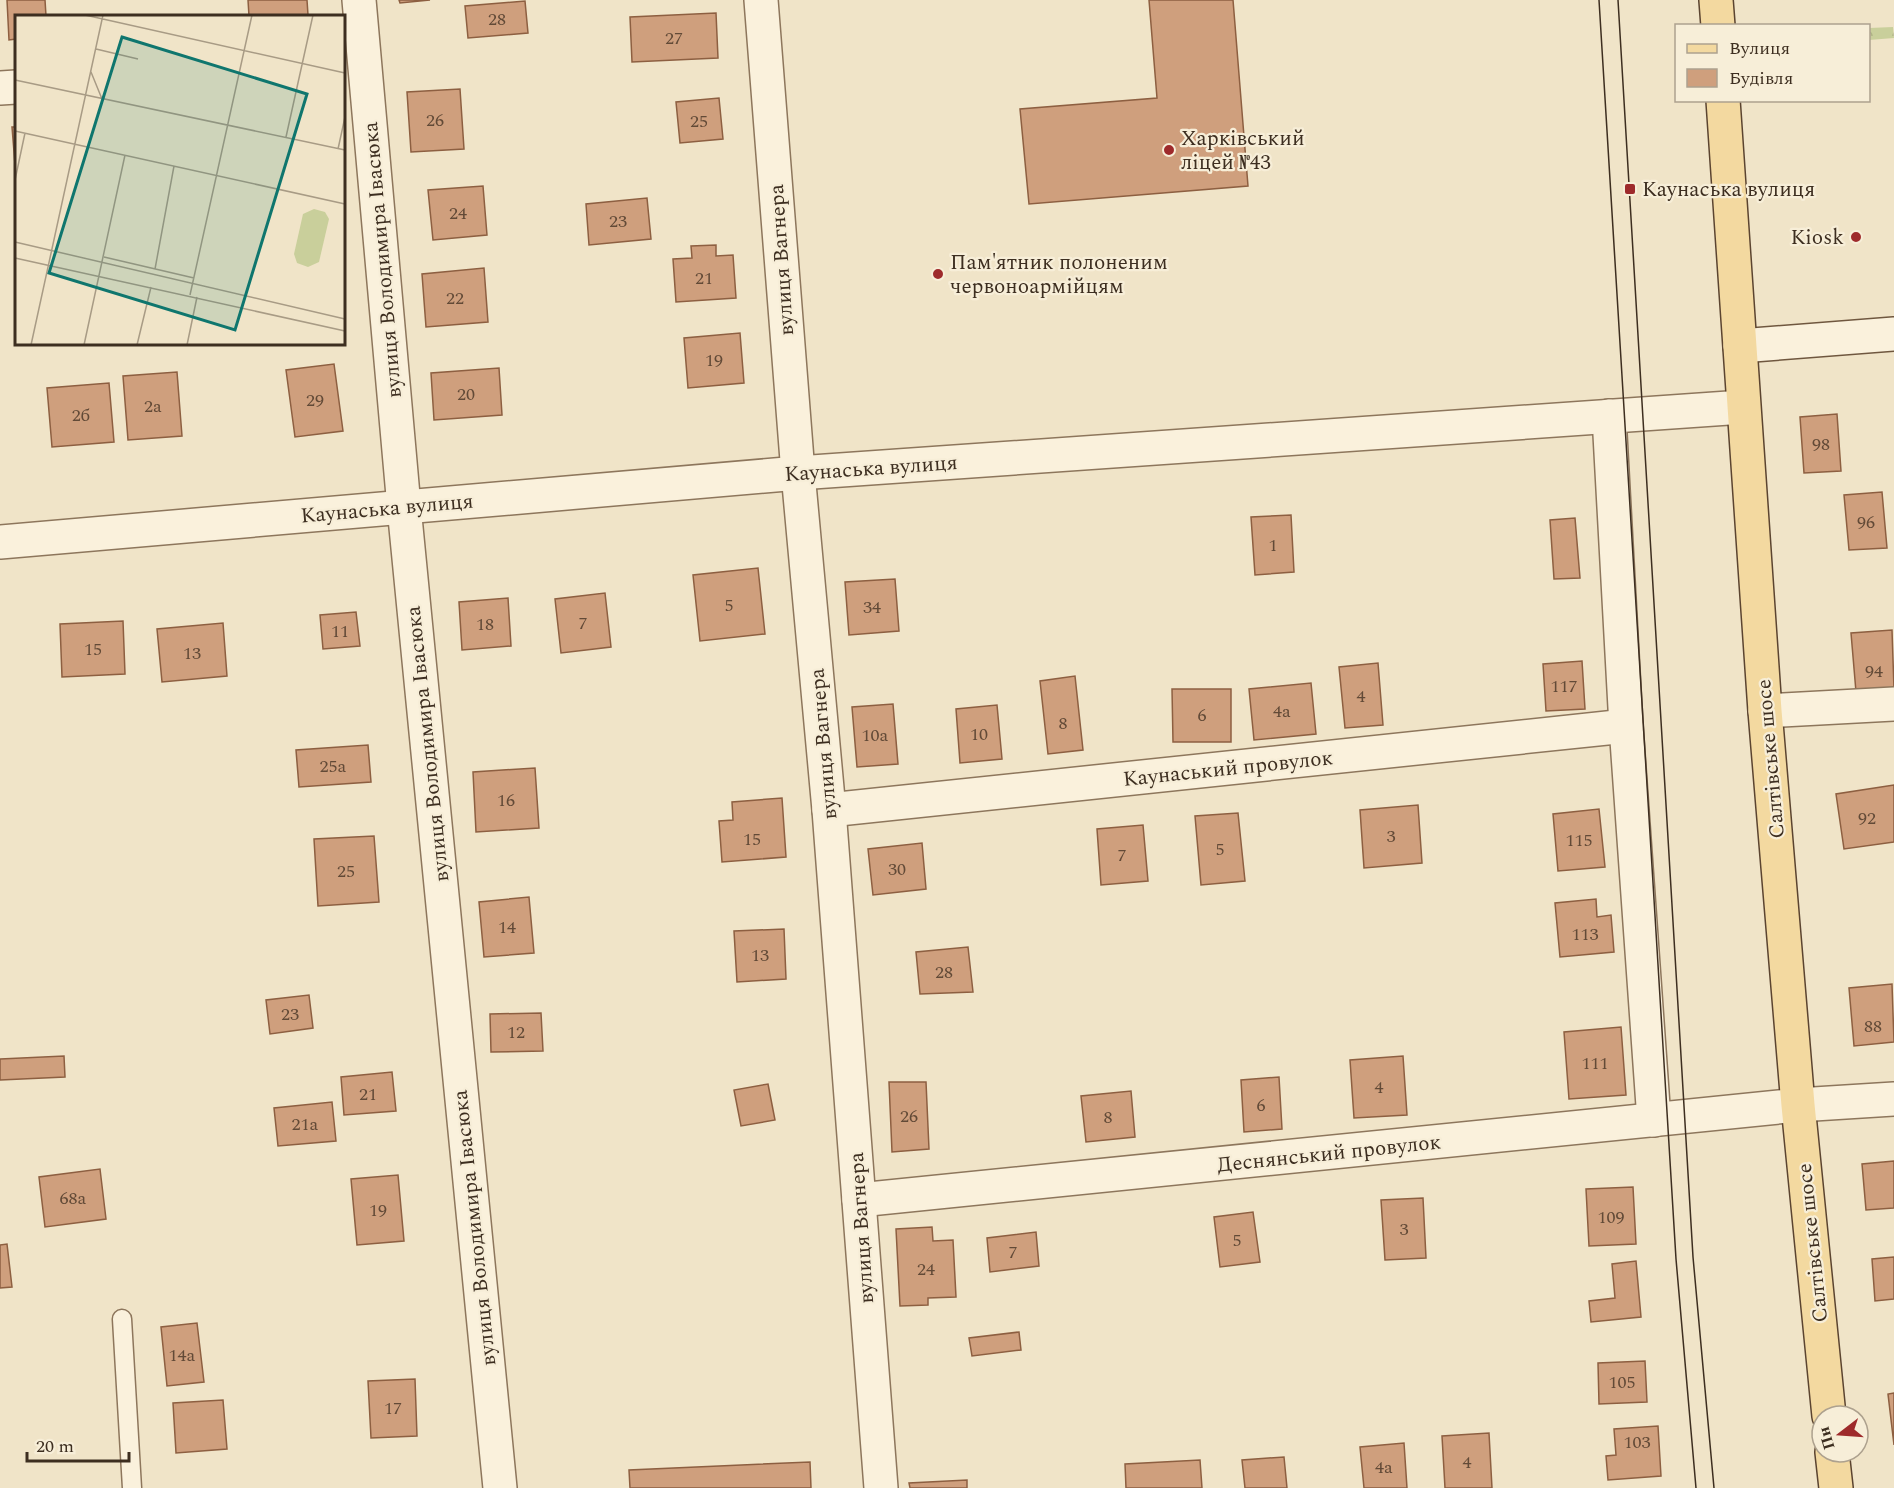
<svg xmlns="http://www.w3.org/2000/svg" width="1894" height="1488" font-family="Spectral,serif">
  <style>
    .forest { fill: url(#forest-crowns) }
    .building { fill: #cf9f7d; stroke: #8d5f41; stroke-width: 1.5 }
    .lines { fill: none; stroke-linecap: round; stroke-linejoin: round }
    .lane-casing { stroke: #8d765c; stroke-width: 21 }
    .street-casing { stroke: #8d765c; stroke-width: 36 }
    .secondary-casing { stroke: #6f573f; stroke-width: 36 }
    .primary-casing { stroke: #5b4430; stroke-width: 36 }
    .lane { stroke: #faf1dc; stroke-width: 18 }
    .street { stroke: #faf1dc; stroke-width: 33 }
    .secondary { stroke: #faf1dc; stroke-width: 33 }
    .primary { stroke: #f3d9a0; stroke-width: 33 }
    .tram { stroke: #3d2e20; stroke-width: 1.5 }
    .poi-dot { fill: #9e2a2b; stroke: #f7eed8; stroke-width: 2 }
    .labels { text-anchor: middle; stroke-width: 4.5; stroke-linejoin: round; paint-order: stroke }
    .number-label { font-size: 18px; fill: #624a37 }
    .poi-label { font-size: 21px; fill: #3d2e20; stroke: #f7eed8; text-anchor: start }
    .street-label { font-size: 21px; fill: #3d2e20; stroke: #f7eed8 }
    .inset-road { fill: none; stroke: #a89b85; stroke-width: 1.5 }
    .view { fill: #0f766e; fill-opacity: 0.15; stroke: #0f766e; stroke-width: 3 }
    .inset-edge { fill: none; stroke: #3d2e20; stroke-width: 3 }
  </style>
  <defs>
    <pattern id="forest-crowns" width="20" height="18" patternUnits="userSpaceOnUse" patternTransform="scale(1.5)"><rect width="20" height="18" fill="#c9cf9b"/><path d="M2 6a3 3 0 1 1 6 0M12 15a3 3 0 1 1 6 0" fill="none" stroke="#aeb285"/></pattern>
  </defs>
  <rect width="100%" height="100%" fill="#f0e4c8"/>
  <!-- forest -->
  <polygon class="forest" points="1893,27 1894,38 1869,40 1869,28"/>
  <!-- building -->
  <g class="building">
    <polygon points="7,0 45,0 46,16 16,16 16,39 9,40"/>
    <polygon points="248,0 307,0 308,15 249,16"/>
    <polygon points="399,0 430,0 400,3"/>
    <polygon points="1149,0 1233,0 1248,186 1029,204 1020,109 1157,98"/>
    <polygon points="525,1 528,33 468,38 465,6"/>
    <polygon points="716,13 718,58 632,62 630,17"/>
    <polygon points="460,89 464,149 411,152 407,92"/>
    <polygon points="719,98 723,139 680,143 676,102"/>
    <polygon points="12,127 16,127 16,177"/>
    <polygon points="483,186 487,235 433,240 428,190"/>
    <polygon points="647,198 651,239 589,245 586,204"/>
    <polygon points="716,245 716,256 733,255 736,298 676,302 673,259 692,258 691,246"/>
    <polygon points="484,268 488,322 426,327 422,274"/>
    <polygon points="740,333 744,383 688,388 684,338"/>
    <polygon points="334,364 343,431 295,437 286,370"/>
    <polygon points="499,368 502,415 434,420 431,373"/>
    <polygon points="177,372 182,436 128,440 123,376"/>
    <polygon points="109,383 114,442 52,447 47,388"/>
    <polygon points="1837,414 1841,471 1804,473 1800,417"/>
    <polygon points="1882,492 1887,548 1849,550 1844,495"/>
    <polygon points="1291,515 1294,572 1255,575 1251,517"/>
    <polygon points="1575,518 1580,578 1554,579 1550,520"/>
    <polygon points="758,568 765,634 700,641 693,575"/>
    <polygon points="895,579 899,631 849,635 845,582"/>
    <polygon points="605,593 611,647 561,653 555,599"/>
    <polygon points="508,598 511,646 462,650 459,602"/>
    <polygon points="356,612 360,646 323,649 320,615"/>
    <polygon points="123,621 125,674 62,677 60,624"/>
    <polygon points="223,623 227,676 162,682 157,629"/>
    <polygon points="1892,630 1894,689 1856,692 1851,633"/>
    <polygon points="1582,661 1585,709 1546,711 1543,664"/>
    <polygon points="1378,663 1383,725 1345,728 1339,667"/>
    <polygon points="1075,676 1083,750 1048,754 1040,681"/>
    <polygon points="1311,683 1316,734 1254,740 1249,689"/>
    <polygon points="1172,689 1231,689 1231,742 1173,742"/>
    <polygon points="893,704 898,764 857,767 852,707"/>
    <polygon points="997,705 1002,759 960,763 956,709"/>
    <polygon points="368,745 371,782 299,787 296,750"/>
    <polygon points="535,768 539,828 476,832 473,772"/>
    <polygon points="1894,785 1894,842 1844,849 1836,794"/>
    <polygon points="782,798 786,857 722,862 719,821 733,820 732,802"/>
    <polygon points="1418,805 1422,863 1364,868 1360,810"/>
    <polygon points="1599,809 1605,867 1558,871 1553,814"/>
    <polygon points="1238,813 1245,881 1201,885 1195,816"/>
    <polygon points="1143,825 1148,881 1101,885 1097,829"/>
    <polygon points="374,836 379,902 318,906 314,839"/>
    <polygon points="922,843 926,889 873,895 868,849"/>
    <polygon points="529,897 534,953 484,957 479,902"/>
    <polygon points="1596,899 1597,917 1611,915 1614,952 1560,957 1555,903"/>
    <polygon points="784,929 786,979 737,982 734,931"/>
    <polygon points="968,947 973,992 920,994 916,952"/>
    <polygon points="1892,984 1894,1042 1854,1046 1849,988"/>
    <polygon points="309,995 313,1028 270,1034 266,1000"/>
    <polygon points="541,1013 543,1051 491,1052 490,1014"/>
    <polygon points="1621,1027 1626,1095 1569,1099 1564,1032"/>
    <polygon points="64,1056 65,1077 0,1080 0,1059"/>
    <polygon points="1403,1056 1407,1115 1354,1118 1350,1060"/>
    <polygon points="392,1072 396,1111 344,1115 341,1077"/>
    <polygon points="1279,1077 1282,1129 1244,1132 1241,1080"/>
    <polygon points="889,1082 926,1082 929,1149 892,1152"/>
    <polygon points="768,1084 775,1120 741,1126 734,1090"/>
    <polygon points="1131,1091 1135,1137 1086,1142 1081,1096"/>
    <polygon points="332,1102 336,1141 278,1146 274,1108"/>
    <polygon points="1894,1161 1894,1208 1866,1210 1862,1164"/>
    <polygon points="100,1169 106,1219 45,1227 39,1177"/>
    <polygon points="398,1175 404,1241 357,1245 351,1179"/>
    <polygon points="1633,1187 1636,1244 1589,1246 1586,1189"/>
    <polygon points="1423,1198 1426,1258 1385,1260 1381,1200"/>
    <polygon points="1253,1212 1260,1262 1220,1267 1214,1217"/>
    <polygon points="932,1227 933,1241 953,1240 956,1297 928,1298 928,1305 900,1306 896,1229"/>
    <polygon points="1036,1232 1039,1266 990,1272 987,1238"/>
    <polygon points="7,1244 12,1287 0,1288 0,1245"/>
    <polygon points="1894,1257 1894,1299 1875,1301 1872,1259"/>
    <polygon points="1636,1261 1641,1317 1591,1322 1589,1301 1615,1298 1612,1264"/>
    <polygon points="197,1323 204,1382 167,1386 161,1327"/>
    <polygon points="1019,1332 1021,1350 972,1356 969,1338"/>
    <polygon points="1645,1361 1647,1402 1599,1404 1598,1363"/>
    <polygon points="415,1379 417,1436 371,1438 368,1381"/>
    <polygon points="1894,1393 1894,1445 1888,1394"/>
    <polygon points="223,1400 227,1449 176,1453 173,1403"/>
    <polygon points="1658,1426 1661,1476 1608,1480 1606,1456 1616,1455 1614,1429"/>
    <polygon points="1489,1433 1492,1488 1445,1488 1442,1436"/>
    <polygon points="1404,1443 1407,1488 1364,1488 1360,1447"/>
    <polygon points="1284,1457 1287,1488 1245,1488 1242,1460"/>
    <polygon points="1200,1460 1202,1488 1126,1488 1125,1464"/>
    <polygon points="810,1462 811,1488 630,1488 629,1470"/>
    <polygon points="967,1480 967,1488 910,1488 909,1483"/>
  </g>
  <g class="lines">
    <defs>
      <polyline id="lane" points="122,1319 132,1488"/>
      <g id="street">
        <polyline points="359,0 404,507 500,1488"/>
        <polyline points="761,0 798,473 829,810 881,1488"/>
        <polyline points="0,88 16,87"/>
        <polyline points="1609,416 1626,726 1654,1120"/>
        <polyline points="0,542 798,473 1743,407"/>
        <polyline points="1765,711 1894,704"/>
        <polyline points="829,810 1626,726"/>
        <polyline points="859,1200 1798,1105 1894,1099"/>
      </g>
      <polyline id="secondary" points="1740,346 1894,334"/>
      <g id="primary">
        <polyline points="1716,0 1718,26"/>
        <polyline points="1723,100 1765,711 1798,1105 1829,1416"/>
        <polyline points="1832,1452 1836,1488"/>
      </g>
    </defs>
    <!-- lane casing -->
    <use href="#lane" class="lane-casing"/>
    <!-- street casing -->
    <use href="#street" class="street-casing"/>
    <!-- secondary casing -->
    <use href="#secondary" class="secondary-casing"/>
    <!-- primary casing -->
    <use href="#primary" class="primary-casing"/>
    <!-- lane -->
    <use href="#lane" class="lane"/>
    <!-- street -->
    <use href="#street" class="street"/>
    <!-- secondary -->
    <use href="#secondary" class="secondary"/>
    <!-- primary -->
    <use href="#primary" class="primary"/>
    <!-- tram -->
    <g class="tram">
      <polyline points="1599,0 1676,1259 1696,1488"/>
      <polyline points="1618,0 1693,1257 1714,1488"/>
    </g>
  </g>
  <!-- markers -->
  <g class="poi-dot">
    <circle cx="1169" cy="150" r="6"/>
    <rect x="1624" y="183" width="12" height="12" rx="3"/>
    <circle cx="1856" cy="237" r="6"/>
    <circle cx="938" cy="274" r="6"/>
  </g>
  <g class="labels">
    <!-- number labels -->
    <g class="number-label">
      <text x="497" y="25">28</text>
      <text x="674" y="44">27</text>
      <text x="435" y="126">26</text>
      <text x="699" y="127">25</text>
      <text x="458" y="219">24</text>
      <text x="618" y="227">23</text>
      <text x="704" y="284">21</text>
      <text x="455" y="304">22</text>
      <text x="714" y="366">19</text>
      <text x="466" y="400">20</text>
      <text x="315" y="406">29</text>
      <text x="153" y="412">2а</text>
      <text x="81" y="421">2б</text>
      <text x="1821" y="450">98</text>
      <text x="1866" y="528">96</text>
      <text x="1273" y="551">1</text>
      <text x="729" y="611">5</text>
      <text x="872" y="613">34</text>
      <text x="583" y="629">7</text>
      <text x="485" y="630">18</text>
      <text x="340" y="637">11</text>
      <text x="93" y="655">15</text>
      <text x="192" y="659">13</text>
      <text x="1874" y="677">94</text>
      <text x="1564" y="692">117</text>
      <text x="1361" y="702">4</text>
      <text x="1282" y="717">4а</text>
      <text x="1202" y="721">6</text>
      <text x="1063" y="729">8</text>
      <text x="979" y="740">10</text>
      <text x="875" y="741">10а</text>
      <text x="333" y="772">25а</text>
      <text x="506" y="806">16</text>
      <text x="1867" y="824">92</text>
      <text x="1391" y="842">3</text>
      <text x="752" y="845">15</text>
      <text x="1579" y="846">115</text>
      <text x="1220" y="855">5</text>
      <text x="1122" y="861">7</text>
      <text x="897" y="875">30</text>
      <text x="346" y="877">25</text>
      <text x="507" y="933">14</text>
      <text x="1585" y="940">113</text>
      <text x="760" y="961">13</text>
      <text x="944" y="978">28</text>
      <text x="290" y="1020">23</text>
      <text x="1873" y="1032">88</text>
      <text x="516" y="1038">12</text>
      <text x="1595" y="1069">111</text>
      <text x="1379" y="1093">4</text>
      <text x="368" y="1100">21</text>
      <text x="1261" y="1111">6</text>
      <text x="909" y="1122">26</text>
      <text x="1108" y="1123">8</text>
      <text x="305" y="1130">21а</text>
      <text x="73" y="1204">68а</text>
      <text x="378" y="1216">19</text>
      <text x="1611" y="1223">109</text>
      <text x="1404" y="1235">3</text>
      <text x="1237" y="1246">5</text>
      <text x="1013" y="1258">7</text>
      <text x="926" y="1275">24</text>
      <text x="182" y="1361">14а</text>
      <text x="1622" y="1388">105</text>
      <text x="393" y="1414">17</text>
      <text x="1637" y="1448">103</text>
      <text x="1467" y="1468">4</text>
      <text x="1384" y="1473">4а</text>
    </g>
    <!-- poi labels -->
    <g class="poi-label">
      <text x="1181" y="145">Харківський<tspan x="1181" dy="24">ліцей №43</tspan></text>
      <text x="1642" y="196">Каунаська вулиця</text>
      <text x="1844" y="244" text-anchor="end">Kiosk</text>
      <text x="950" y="269">Пам'ятник полоненим<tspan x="950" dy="24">червоноармійцям</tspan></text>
    </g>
    <!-- street labels -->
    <g class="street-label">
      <text transform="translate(382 260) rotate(-95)" y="7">вулиця Володимира Івасюка</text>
      <text transform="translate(781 260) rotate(-94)" y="7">вулиця Вагнера</text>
      <text transform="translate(871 468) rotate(-4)" y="7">Каунаська вулиця</text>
      <text transform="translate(387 508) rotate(-5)" y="7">Каунаська вулиця</text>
      <text transform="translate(427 744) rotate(-96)" y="7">вулиця Володимира Івасюка</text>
      <text transform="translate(823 744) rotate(-95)" y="7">вулиця Вагнера</text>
      <text transform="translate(1770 759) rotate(-95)" y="7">Салтівське шосе</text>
      <text transform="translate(1228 768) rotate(-6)" y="7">Каунаський провулок</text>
      <text transform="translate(1329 1153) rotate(-6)" y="7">Деснянський провулок</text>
      <text transform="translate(474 1228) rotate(-96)" y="7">вулиця Володимира Івасюка</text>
      <text transform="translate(861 1228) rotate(-94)" y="7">вулиця Вагнера</text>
      <text transform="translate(1812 1243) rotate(-96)" y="7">Салтівське шосе</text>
    </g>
  </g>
  <!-- overview -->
  <g transform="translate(15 15)">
    <rect width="330" height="330" fill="#f0e4c8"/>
    <path d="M299 194 310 197 314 204 304 247 293 252 282 248 279 239 288 199Z" fill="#c9cf9b"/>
    <path class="inset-road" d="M70 0 330 58M81 34 123 44M76 57 87 84M0 65 330 135M0 116 330 189M271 122 298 0M323 134 330 102M0 165 10 118M0 227 330 304M89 242 179 263M0 243 330 316M140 254 159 151M175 280 237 0M16 330 88 0M69 330 110 140M122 330 136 272M172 330 182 282"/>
    <path class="view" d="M107 22 292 79 220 315 34 258Z"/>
    <rect width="330" height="330" class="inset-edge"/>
  </g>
  <!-- legend -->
  <rect x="1675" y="24" width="195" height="78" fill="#f7eed8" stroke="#ada18e" stroke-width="1.5"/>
  <rect x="1687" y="44" width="30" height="9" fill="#f3d9a0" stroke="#ada18e" stroke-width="1.5"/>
  <text x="1729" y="54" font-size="18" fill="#3d2e20">Вулиця</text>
  <rect x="1687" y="69" width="30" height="18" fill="#cf9f7d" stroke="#ada18e" stroke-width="1.5"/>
  <text x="1729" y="84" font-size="18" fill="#3d2e20">Будівля</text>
  <!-- north arrow -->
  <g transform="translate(1840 1434) rotate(253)"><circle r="28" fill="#f7eed8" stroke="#ada18e" stroke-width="1.5"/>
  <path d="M0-4.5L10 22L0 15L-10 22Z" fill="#9e2a2b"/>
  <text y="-9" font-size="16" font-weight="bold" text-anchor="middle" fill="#3d2e20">Пн</text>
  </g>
  <!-- scale -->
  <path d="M27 1452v9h102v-9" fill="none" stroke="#3d2e20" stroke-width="3"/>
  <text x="36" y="1452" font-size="18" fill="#3d2e20" stroke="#f7eed8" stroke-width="4.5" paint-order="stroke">20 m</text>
</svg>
